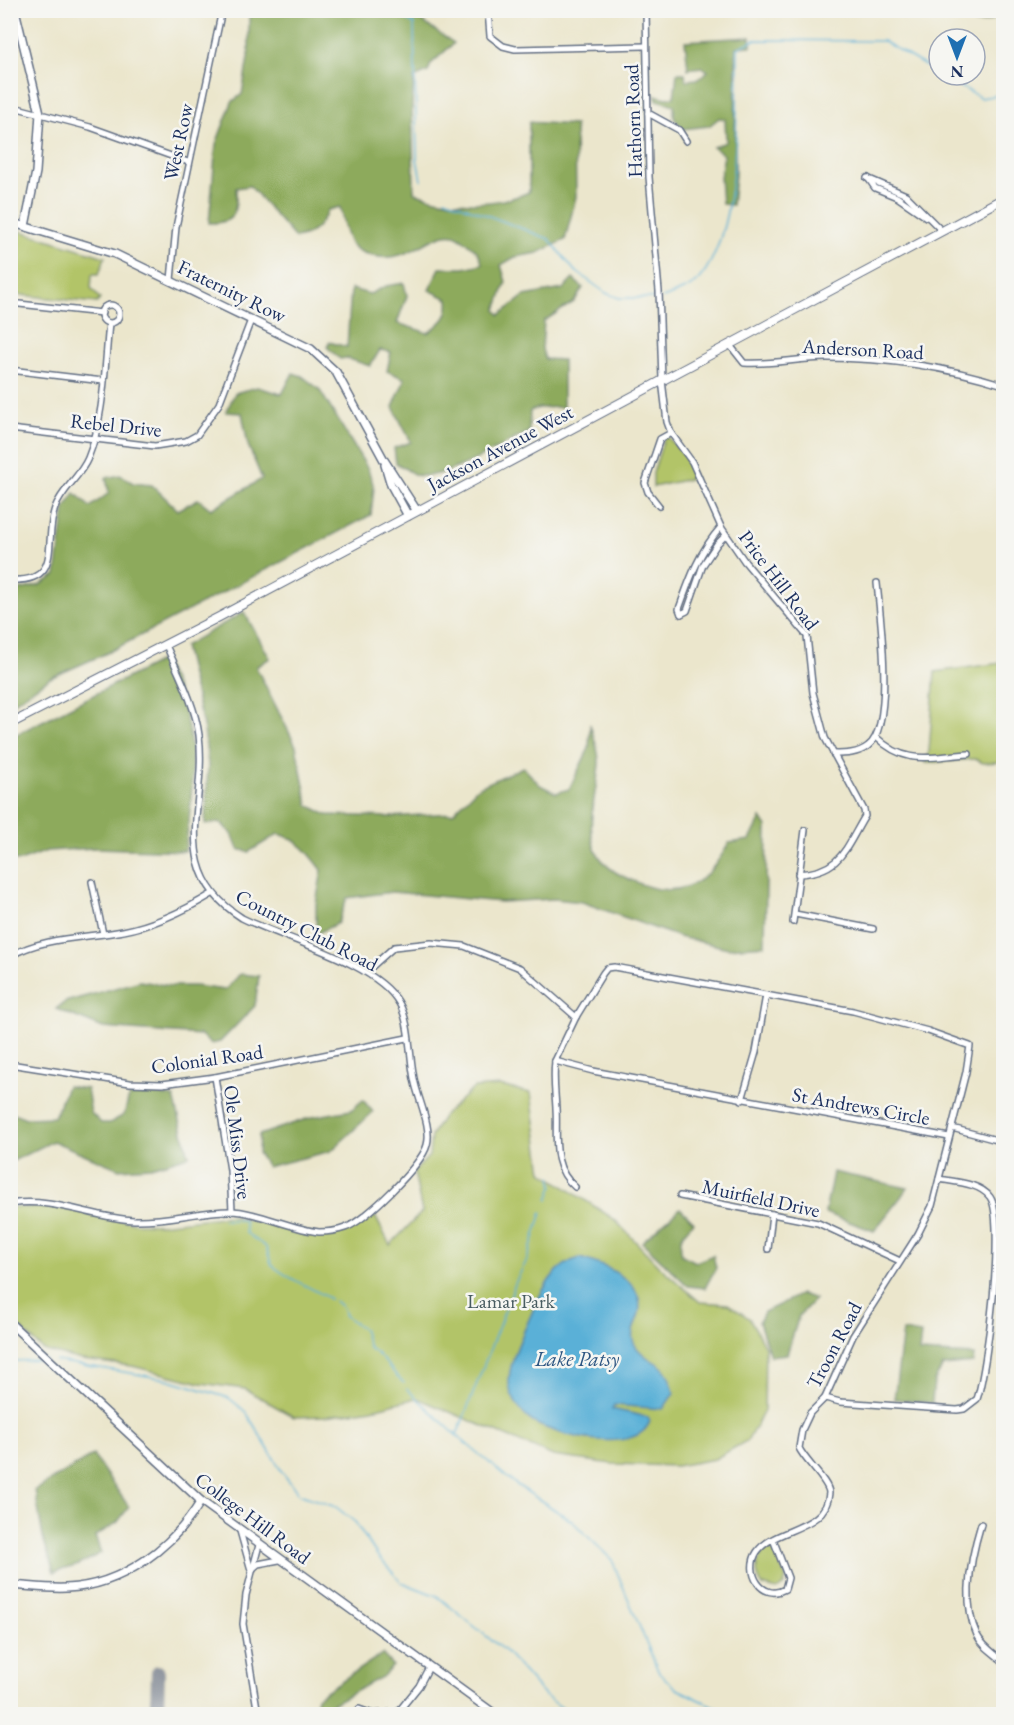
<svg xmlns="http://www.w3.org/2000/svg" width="1014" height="1725" font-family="'EB Garamond',serif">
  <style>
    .green { fill: #b2c467; stroke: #667a62; stroke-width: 1.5 }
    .forest { fill: #8daa5c; stroke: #546c5d; stroke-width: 1.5 }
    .water { fill: #5ab0d7; stroke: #3a709a; stroke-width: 1.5 }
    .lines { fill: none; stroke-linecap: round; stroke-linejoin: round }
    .stream { stroke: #5ab0d7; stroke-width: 1.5 }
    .taxiway { stroke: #838a95; stroke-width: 14 }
    .minor-casing { stroke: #646f84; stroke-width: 8 }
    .tertiary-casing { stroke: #646f84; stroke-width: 10 }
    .secondary-casing { stroke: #646f84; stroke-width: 10 }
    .minor { stroke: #fff; stroke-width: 5 }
    .tertiary { stroke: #fff; stroke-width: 7 }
    .secondary { stroke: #fff; stroke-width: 8 }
    .labels { text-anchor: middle; stroke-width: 5; stroke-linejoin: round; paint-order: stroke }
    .street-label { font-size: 20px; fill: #1b2f5e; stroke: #f6f6f2 }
    .park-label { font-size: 20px; fill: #485c61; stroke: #f6f6f2 }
    .water-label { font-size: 21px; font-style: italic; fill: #2e5682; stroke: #f6f6f2 }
  </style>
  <rect width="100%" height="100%" fill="#f6f6f2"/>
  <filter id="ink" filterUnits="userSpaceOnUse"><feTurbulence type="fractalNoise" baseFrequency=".0167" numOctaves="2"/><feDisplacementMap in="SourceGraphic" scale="12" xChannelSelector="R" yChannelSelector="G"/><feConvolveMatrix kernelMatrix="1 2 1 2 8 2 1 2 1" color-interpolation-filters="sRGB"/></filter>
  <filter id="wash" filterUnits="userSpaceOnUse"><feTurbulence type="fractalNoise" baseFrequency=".008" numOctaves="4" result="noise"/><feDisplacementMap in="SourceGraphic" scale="24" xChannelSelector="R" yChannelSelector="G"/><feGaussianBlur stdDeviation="1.35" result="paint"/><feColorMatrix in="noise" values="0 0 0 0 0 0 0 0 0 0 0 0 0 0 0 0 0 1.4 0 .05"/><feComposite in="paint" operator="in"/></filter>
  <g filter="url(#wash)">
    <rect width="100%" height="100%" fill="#ebe6cc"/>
    <!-- green -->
    <g class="green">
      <polygon points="11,228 105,257 99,274 92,274 91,288 100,299 97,303 11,294"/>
      <polygon points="668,437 684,456 694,478 653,487 653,473 664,438"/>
      <polygon points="1001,663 1004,750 1000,762 983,763 975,759 925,763 929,751 935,672"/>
      <path d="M500 1086 531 1093 542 1172 614 1219 659 1266 700 1302 728 1304 750 1319 765 1347 764 1411 748 1440 715 1459 676 1466 612 1464 553 1456 417 1398 372 1409 325 1416 294 1417 245 1389 201 1383 132 1366 82 1360 54 1353 43 1350 11 1319 10 1207 61 1208 136 1223 160 1224 230 1216 321 1235C341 1234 358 1227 375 1216L390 1245 422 1212 414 1172 429 1156 431 1136 444 1115 474 1088Z"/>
      <path d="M768 1546 772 1547 786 1578 784 1585 777 1590 763 1586C752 1571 757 1559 768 1546Z"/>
    </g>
    <!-- forest -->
    <g class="forest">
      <path d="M249 10 422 11 421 21 454 43 431 64 428 72 414 78 412 106 414 192C446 206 496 207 529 192V122L575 125 576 197 565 240 538 253 515 257 501 265 506 282 496 310 500 315 524 296 563 289 573 279 583 288 574 302 544 321 542 349 545 359 563 360V407L539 408 530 411 529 432C503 444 444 482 416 475 410 473 402 466 396 463L394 448 411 442 393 407 405 379 387 371 391 352 380 350 370 366 346 358 340 359 327 347 329 342 347 347 351 289 370 294 386 286 404 283 407 296 397 323 428 333C442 322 450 317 448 299L429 290 440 268H464L482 264C481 255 477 250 470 245 466 242 459 236 454 235 432 230 407 267 370 255 362 253 355 250 350 243 344 233 343 218 340 207L328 210C321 225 312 236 295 238L250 186 236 188C237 212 236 224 209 223L216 144 232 102 242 94 249 51Z"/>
      <path d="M949 11H993L997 17C977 28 968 22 949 11Z"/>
      <polygon points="751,37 751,46 736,47 735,175 732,205 722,204 720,177 724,155 713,147 726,142 725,119 719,118 709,126 683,129 674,118 674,105 657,100 655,95 667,98 674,97 677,73 685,73 686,80 698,79 708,71 702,67 688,69 685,41"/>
      <polygon points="293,373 302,376 319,389 368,469 374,487 371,515 107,653 50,678 11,704 11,592 40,585 56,575 65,508 75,493 90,507 109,493 106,478 120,475 133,483 152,485 178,510 198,499 211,509 262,479 248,445 242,413 226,412 235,393 257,387 282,394"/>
      <path d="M244 612 270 658 256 667 296 746 308 805 327 815 389 817 453 813 477 788 523 767 540 785 556 793 569 789 589 748 590 724C593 736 600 752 599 764 595 811 573 856 629 879 638 883 649 888 659 889 696 894 713 871 729 843L750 840 761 818 767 827 765 945 728 948 679 937 582 902 554 899 501 902 392 892 347 898 338 923 316 934V904L322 870C310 854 298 838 278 834L249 852 238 849 232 834 221 823 205 824 208 765 204 730 184 646Z"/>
      <path d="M162 660C200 724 195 780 185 851L95 848 47 851 20 861 11 860V737Z"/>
      <polygon points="240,974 259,976 255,1006 220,1042 210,1044 201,1035 103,1028 56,1009 65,1002 140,981 171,986 195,986 225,990"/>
      <polygon points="67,1086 87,1089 91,1113 101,1123 110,1123 124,1115 129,1096 151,1094 174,1097 189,1156 151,1167 119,1169 53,1141 11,1162 11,1112 26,1118 54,1117"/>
      <polygon points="363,1100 373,1112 331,1151 267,1167 258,1153 259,1135 312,1117 351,1110"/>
      <polygon points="833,1172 908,1188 874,1231 825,1213"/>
      <path d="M680 1208 694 1222C682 1233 678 1239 682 1255L696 1262 713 1255 716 1268 705 1288 688 1286 642 1242Z"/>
      <polygon points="801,1294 815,1299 799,1316 787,1354 770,1356 759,1322 764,1312"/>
      <polygon points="903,1331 921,1334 919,1352 974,1355 973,1363 943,1366 934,1381 932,1403 894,1399"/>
      <polygon points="93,1455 129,1507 117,1523 95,1536 101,1553 79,1565 54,1572 43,1538 35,1490"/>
      <polygon points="382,1654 393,1666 382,1677 328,1706 329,1714 313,1714 317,1697"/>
    </g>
    <!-- water -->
    <path class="water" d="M580 1258C604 1265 646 1281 639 1313 636 1325 627 1336 637 1348 655 1369 665 1356 674 1393L663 1409 614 1405 612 1409 648 1417 650 1421C638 1456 557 1436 533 1422 522 1415 510 1397 509 1384 508 1362 525 1330 533 1310 543 1288 555 1264 580 1258Z"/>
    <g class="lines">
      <!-- stream -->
      <g class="stream">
        <polyline points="376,10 398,14 414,24 417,159 421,180"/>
        <polyline points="940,75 981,98 1004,94"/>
        <polyline points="445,199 549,239 574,270 606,293 619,298 655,298"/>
        <path d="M663 298C674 293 691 289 699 279 740 233 737 108 738 48L754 40 883 41 939 74"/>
        <polyline points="548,1200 553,1186 551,1177"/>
        <path d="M223 1220H244L246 1233 266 1247 272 1265C289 1280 311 1287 330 1299"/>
        <path d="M335 1301 343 1308 345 1316 363 1329 369 1348C385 1357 390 1371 404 1383"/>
        <polyline points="10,1361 46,1360"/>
        <polyline points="56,1361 167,1379 229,1398 246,1412 282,1472 299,1494 336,1507 355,1522 377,1555 401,1582 437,1596 507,1653 545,1696 571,1714"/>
        <polyline points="407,1389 457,1436 514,1483 572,1521 612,1560 659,1673 677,1689 730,1714"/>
        <polyline points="457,1435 517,1279 527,1260 542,1212"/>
      </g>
      <!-- taxiway -->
      <polyline class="taxiway" points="157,1714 158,1672"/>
    </g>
  </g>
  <g filter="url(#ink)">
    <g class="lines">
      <defs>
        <g id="minor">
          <polyline points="488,10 490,36 503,46 515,49 646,46"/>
          <path d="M646 10 649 177 659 291 662 380 667 422 671 433 692 462 721 527 745 562 807 636 813 693 825 738 864 810 865 816C845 849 841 872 798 874"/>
          <polyline points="10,106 90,127 188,162"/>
          <polyline points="648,113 679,130 686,141"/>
          <polyline points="867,178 906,195 942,231"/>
          <polyline points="868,178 875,188 897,197 926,217"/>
          <polyline points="171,280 176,227 222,10"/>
          <polyline points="10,303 102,313"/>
          <circle cx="110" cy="314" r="9"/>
          <path d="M729 344 744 363C771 365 799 358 827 358 886 358 947 367 1004 385"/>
          <polyline points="10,370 103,381"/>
          <polyline points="10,429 155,446 186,441 197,435 219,404 251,320"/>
          <polyline points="659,506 648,492 645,483 660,439 671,433"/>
          <path d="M10 580C64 583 43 542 55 508 62 489 80 477 88 458 104 420 105 364 109 323"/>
          <path d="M681 614 679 609C690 578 699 552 721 527"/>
          <polyline points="681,614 687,611 703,565 717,544 726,535"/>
          <path d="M876 737C907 767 931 756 969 754"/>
          <path d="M833 754C845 754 858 754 868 746 895 726 880 615 877 583"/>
          <polyline points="92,882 103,934"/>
          <polyline points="795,914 873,929"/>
          <polyline points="793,922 805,830"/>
          <path d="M10 956C43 937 87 938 123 931 155 925 184 911 212 894"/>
          <polyline points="366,972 394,947 431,943 464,946 520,968 576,1017"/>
          <path d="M555 1061C553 1077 555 1091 556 1108 558 1136 550 1166 575 1187"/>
          <polyline points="10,1064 130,1083 162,1084 215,1077 407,1038"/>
          <polyline points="215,1077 230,1170 232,1211"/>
          <polyline points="742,1100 756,1052 766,995"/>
          <polyline points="952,1128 1004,1142"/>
          <polyline points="680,1196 818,1223 900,1261"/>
          <path d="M10 1204C55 1197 92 1218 135 1220 168 1221 199 1211 230 1211 256 1211 291 1229 319 1232 327 1232 337 1231 345 1228 365 1221 422 1165 427 1145 432 1128 419 1101 415 1083 409 1060 411 1023 399 1003 376 962 284 939 242 918 166 870 208 805 199 735 195 704 178 673 166 645"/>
          <polyline points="768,1249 772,1214"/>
          <path d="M825 1398 840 1402 957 1410 964 1409 977 1399C987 1370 1006 1219 990 1197 980 1183 955 1182 939 1179"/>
          <path d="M981 1524C971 1557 961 1602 977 1635 982 1646 995 1654 1004 1662"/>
          <polyline points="240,1531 251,1570 258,1564 279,1560"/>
          <path d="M773 1539 788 1578 785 1589C762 1602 744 1572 757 1552 774 1527 827 1531 829 1493 829 1482 805 1461 799 1448L802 1430 810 1413 825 1398 853 1336 918 1234 932 1206 966 1072 970 1046 928 1031 853 1011 614 967 607 968 603 973 576 1017 555 1061 593 1071 949 1137"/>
          <polyline points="359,1709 373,1714 398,1712 419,1686 429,1667"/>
          <polyline points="258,1714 243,1624 246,1595 259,1545"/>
        </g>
        <g id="tertiary">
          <polyline points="15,10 40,113 36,172 25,226"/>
          <polyline points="10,222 115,254 311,349 336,372 384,460 417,511"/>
          <polyline points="385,465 391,485 408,516"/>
          <polyline points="10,1323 201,1501 495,1714"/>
          <path d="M10 1585C29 1586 48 1589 66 1588 122 1586 173 1547 201 1501"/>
        </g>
        <polyline id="secondary" points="10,724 219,617 1004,198"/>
      </defs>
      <!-- minor casing -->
      <use href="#minor" class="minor-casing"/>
      <!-- tertiary casing -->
      <use href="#tertiary" class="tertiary-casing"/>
      <!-- secondary casing -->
      <use href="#secondary" class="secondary-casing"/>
      <!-- minor -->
      <use href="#minor" class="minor"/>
      <!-- tertiary -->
      <use href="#tertiary" class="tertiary"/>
      <!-- secondary -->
      <use href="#secondary" class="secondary"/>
    </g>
  </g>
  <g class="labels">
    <!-- street labels -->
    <g class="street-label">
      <text transform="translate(633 121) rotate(-92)" y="7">Hathorn Road</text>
      <text transform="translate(178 142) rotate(-78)" y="7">West Row</text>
      <text transform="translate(232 291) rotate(26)" y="7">Fraternity Row</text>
      <text transform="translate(863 349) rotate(3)" y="7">Anderson Road</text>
      <text transform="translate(116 425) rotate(6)" y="7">Rebel Drive</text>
      <text transform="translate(500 448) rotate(-28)" y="7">Jackson Avenue West</text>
      <text transform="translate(779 580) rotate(53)" y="7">Price Hill Road</text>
      <text transform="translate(307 930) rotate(27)" y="7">Country Club Road</text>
      <text transform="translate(207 1059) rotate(-8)" y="7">Colonial Road</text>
      <text transform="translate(861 1106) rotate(10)" y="7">St Andrews Circle</text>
      <text transform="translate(238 1142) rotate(83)" y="7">Ole Miss Drive</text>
      <text transform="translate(761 1198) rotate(12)" y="7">Muirfield Drive</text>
      <text transform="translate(834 1345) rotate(-62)" y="7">Troon Road</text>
      <text transform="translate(253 1518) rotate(37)" y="7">College Hill Road</text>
    </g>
    <!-- park labels -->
    <g class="park-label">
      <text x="511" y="1308">Lamar Park</text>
    </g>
    <!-- water labels -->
    <g class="water-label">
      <text x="577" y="1366">Lake Patsy</text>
    </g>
  </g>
  <!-- margin -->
  <rect width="1014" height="1725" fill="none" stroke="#f6f6f2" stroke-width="36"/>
  <!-- north arrow -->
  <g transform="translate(957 57) rotate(180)"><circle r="28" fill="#f6f6f2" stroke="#9ea6b7" stroke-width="1.5"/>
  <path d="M0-4.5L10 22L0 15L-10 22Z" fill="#1f6fb2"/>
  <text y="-9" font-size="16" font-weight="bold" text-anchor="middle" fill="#1b2f5e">N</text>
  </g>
</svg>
